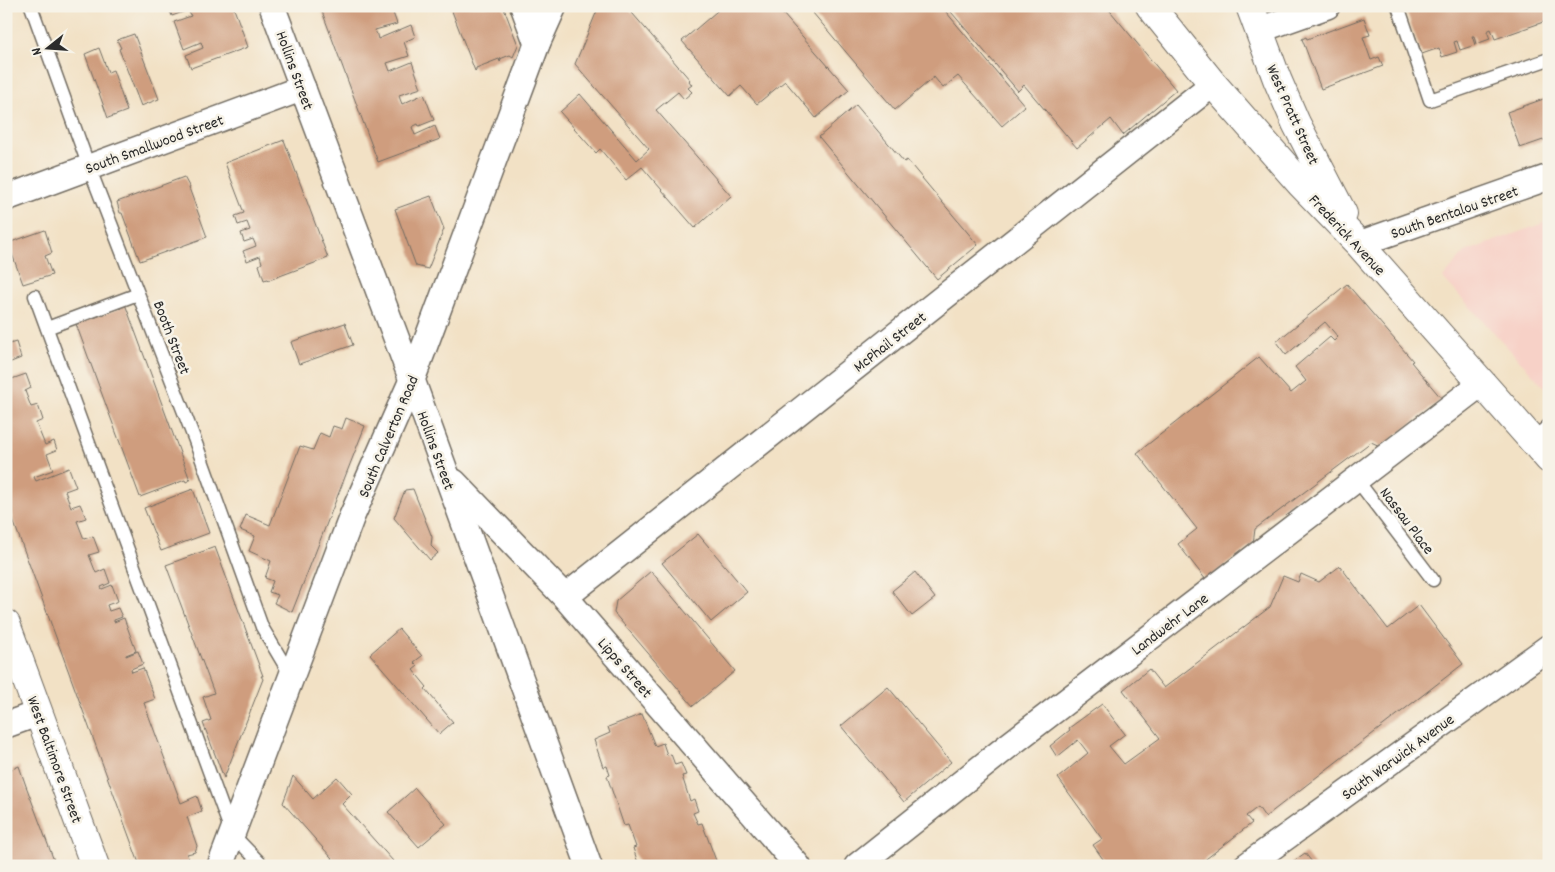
<svg xmlns="http://www.w3.org/2000/svg" width="1555" height="872" font-family="Dekko,sans-serif">
  <style>
    .built { fill: #f7d1c7 }
    .building { fill: #cf9d7e }
    .lines { fill: none; stroke-linecap: round; stroke-linejoin: round }
    .service-casing { stroke: #716b61; stroke-width: 15 }
    .minor-casing { stroke: #716b61; stroke-width: 28 }
    .secondary-casing { stroke: #716b61; stroke-width: 30 }
    .primary-casing { stroke: #716b61; stroke-width: 30 }
    .service { stroke: #fff; stroke-width: 12 }
    .minor { stroke: #fff; stroke-width: 25 }
    .secondary { stroke: #fff; stroke-width: 28 }
    .primary { stroke: #fff; stroke-width: 28 }
    .labels { text-anchor: middle; stroke-width: 5; stroke-linejoin: round; paint-order: stroke }
    .street-label { font-size: 16px; fill: #2b2b2b; stroke: #f7f3e8 }
  </style>
  <rect width="100%" height="100%" fill="#f7f3e8"/>
  <filter id="ink" filterUnits="userSpaceOnUse"><feTurbulence type="fractalNoise" baseFrequency=".02" numOctaves="2"/><feDisplacementMap in="SourceGraphic" scale="10" xChannelSelector="R" yChannelSelector="G"/><feConvolveMatrix kernelMatrix="1 2 1 2 8 2 1 2 1" color-interpolation-filters="sRGB"/></filter>
  <filter id="wash" filterUnits="userSpaceOnUse"><feTurbulence type="fractalNoise" baseFrequency=".0096" numOctaves="4" result="noise"/><feDisplacementMap in="SourceGraphic" scale="20" xChannelSelector="R" yChannelSelector="G"/><feGaussianBlur stdDeviation="1.12" result="paint"/><feColorMatrix in="noise" values="0 0 0 0 0 0 0 0 0 0 0 0 0 0 0 0 0 1.4 0 .05"/><feComposite in="paint" operator="in"/></filter>
  <g filter="url(#wash)">
    <rect width="100%" height="100%" fill="#f2e1c5"/>
    <!-- built -->
    <polygon class="built" points="1549,221 1549,392 1443,278 1465,252"/>
    <g id="blocks">
      <!-- building -->
      <g class="building">
        <polygon points="168,6 233,6 248,47 191,68 186,55 203,48 201,42 184,49 174,22 191,16 188,10 172,16"/>
        <polygon points="320,6 398,6 399,8 392,10 397,24 375,30 377,35 378,39 411,25 415,37 404,42 409,56 387,63 390,71 412,62 421,88 399,95 400,99 402,104 424,94 434,120 419,126 418,124 412,127 415,135 435,126 440,139 378,162"/>
        <polygon points="450,6 503,6 518,45 513,57 510,55 500,59 501,61 500,62 499,59 476,68 476,70 475,71"/>
        <polygon points="599,6 626,6 690,80 689,81 692,85 688,88 692,92 684,99 678,92 656,110 731,196 695,228 642,167 626,180 600,149 596,153 560,112 580,94 637,160 649,149 575,64"/>
        <polygon points="723,6 776,6 849,90 816,118 785,81 757,104 741,86 730,96 682,41"/>
        <polygon points="807,6 941,6 1025,106 1002,126 958,76 943,88 934,77 895,110"/>
        <polygon points="946,6 1106,6 1176,90 1123,135 1111,119 1077,148 1024,85 1018,91"/>
        <polygon points="1404,6 1549,6 1549,20 1495,39 1491,29 1487,31 1490,39 1476,44 1474,36 1472,36 1475,45 1460,50 1457,41 1454,42 1457,52 1442,57 1439,48 1422,54"/>
        <polygon points="1364,18 1370,35 1363,37 1371,60 1379,57 1383,66 1321,89 1302,39 1306,37 1307,39"/>
        <polygon points="134,34 159,99 141,106 119,49 121,48 117,40"/>
        <polygon points="99,48 108,72 113,70 127,111 108,118 85,54"/>
        <polygon points="1549,97 1549,138 1520,148 1507,112"/>
        <polygon points="856,105 904,162 907,160 978,245 937,279 819,137"/>
        <polygon points="284,140 328,258 269,280 268,279 264,280 259,265 262,263 260,256 247,261 243,251 256,246 253,239 244,242 241,233 250,230 247,222 238,225 235,216 244,213 225,163"/>
        <polygon points="184,177 190,188 189,188 207,237 140,261 122,213 120,213 117,202"/>
        <polygon points="431,196 444,229 428,269 416,266 395,209"/>
        <polygon points="45,230 52,253 45,256 52,275 23,284 8,243"/>
        <polygon points="1347,284 1413,361 1411,362 1442,399 1382,447 1371,442 1255,529 1253,544 1206,580 1178,544 1197,529 1137,453 1259,357 1291,393 1306,381 1295,367 1330,337 1334,341 1338,337 1325,322 1286,355 1276,342"/>
        <polygon points="125,304 190,480 186,482 185,480 140,497 76,324 121,308 120,306"/>
        <polygon points="345,323 353,345 299,364 291,342"/>
        <polygon points="16,342 21,358 6,364 6,345"/>
        <polygon points="26,374 31,388 25,391 31,407 38,405 43,420 36,423 45,445 54,441 57,450 47,454 53,470 34,477 36,481 69,468 76,487 65,491 71,507 80,504 86,518 77,521 84,539 93,536 99,552 89,555 96,573 105,569 110,583 101,587 102,589 112,585 118,601 107,605 109,611 118,608 122,617 114,620 114,622 124,618 136,651 126,655 126,656 138,651 143,664 131,669 132,672 143,668 155,699 144,703 181,803 197,796 202,811 187,817 197,846 195,852 187,854 189,866 140,866 6,501 6,381"/>
        <polygon points="346,418 365,426 292,612 274,603 278,595 269,592 273,581 265,578 271,561 249,551 255,536 240,530 246,515 270,525 300,446 313,450 320,433 329,437 333,426 342,429"/>
        <polygon points="193,489 209,533 161,551 144,508"/>
        <polygon points="413,489 432,537 431,546 438,553 430,560 394,518 405,490"/>
        <polygon points="698,534 747,592 711,622 662,563"/>
        <polygon points="215,547 263,676 261,676 263,679 224,778 203,723 211,720 203,697 214,693 166,565"/>
        <polygon points="1340,566 1388,629 1419,605 1463,664 1265,817 1258,807 1246,816 1252,823 1197,866 1108,866 1093,845 1102,839 1058,778 1088,753 1078,740 1057,757 1050,746 1070,730 1069,728 1102,704 1125,734 1109,746 1124,764 1160,738 1123,690 1149,669 1164,688 1270,607 1283,576 1298,582 1301,574 1319,582"/>
        <polygon points="651,571 735,671 693,706 614,613 616,601"/>
        <polygon points="915,572 935,598 912,616 892,591"/>
        <polygon points="399,629 422,656 414,662 418,666 413,670 427,687 425,689 453,722 439,734 370,654"/>
        <polygon points="888,687 951,762 904,802 841,726"/>
        <polygon points="642,714 655,746 663,743 667,755 671,754 675,765 681,763 686,775 682,776 690,801 694,799 698,811 693,813 698,824 702,823 718,866 639,866 633,848 636,847 628,825 624,826 607,776 610,775 607,766 603,767 594,740 610,733 608,727"/>
        <polygon points="19,766 26,786 56,866 6,866 6,772"/>
        <polygon points="293,776 313,799 337,777 352,794 342,804 393,861 388,866 339,866 283,803"/>
        <polygon points="415,788 446,824 419,847 388,812"/>
        <polygon points="1305,853 1315,866 1287,866"/>
      </g>
    </g>
  </g>
  <g filter="url(#ink)">
    <use href="#blocks" fill-opacity="0" stroke="#716b61" stroke-width="1"/>
    <g class="lines">
      <defs>
        <g id="service">
          <polyline points="31,6 89,167 194,438 262,627 291,676"/>
          <polyline points="1398,6 1430,100 1549,59"/>
          <polyline points="35,296 232,834 263,866"/>
          <polyline points="47,328 138,294"/>
          <polyline points="1532,440 1549,425"/>
          <polyline points="1357,480 1433,580"/>
        </g>
        <g id="minor">
          <polyline points="272,6 412,380 589,866"/>
          <polyline points="523,6 537,44"/>
          <polyline points="1259,30 1327,6"/>
          <polyline points="6,198 303,88"/>
          <polyline points="1359,244 1549,177"/>
          <polyline points="454,482 565,597 798,866"/>
          <polyline points="565,597 1213,84"/>
          <polyline points="6,725 39,713"/>
          <polyline points="220,866 352,516 412,380 537,44 554,6"/>
          <polyline points="857,866 1008,746 1482,383"/>
          <polyline points="1246,866 1549,647"/>
        </g>
        <polyline id="secondary" points="6,624 95,866"/>
        <g id="primary">
          <polyline points="1150,6 1213,84 1301,184 1359,244 1549,459"/>
          <polyline points="1250,6 1277,79 1296,123 1343,214"/>
        </g>
      </defs>
      <!-- service casing -->
      <use href="#service" class="service-casing"/>
      <!-- minor casing -->
      <use href="#minor" class="minor-casing"/>
      <!-- secondary casing -->
      <use href="#secondary" class="secondary-casing"/>
      <!-- primary casing -->
      <use href="#primary" class="primary-casing"/>
      <!-- service -->
      <use href="#service" class="service"/>
      <!-- minor -->
      <use href="#minor" class="minor"/>
      <!-- secondary -->
      <use href="#secondary" class="secondary"/>
      <!-- primary -->
      <use href="#primary" class="primary"/>
    </g>
  </g>
  <g class="labels">
    <!-- street labels -->
    <g class="street-label">
      <text transform="translate(296 70) rotate(70)" y="6">Hollins Street</text>
      <text transform="translate(1294 114) rotate(66)" y="6">West Pratt Street</text>
      <text transform="translate(154 143) rotate(-20)" y="6">South Smallwood Street</text>
      <text transform="translate(1454 211) rotate(-19)" y="6">South Bentalou Street</text>
      <text transform="translate(1348 234) rotate(47)" y="6">Frederick Avenue</text>
      <text transform="translate(173 337) rotate(69)" y="6">Booth Street</text>
      <text transform="translate(889 341) rotate(-38)" y="6">McPhail Street</text>
      <text transform="translate(387 436) rotate(-67)" y="6">South Calverton Road</text>
      <text transform="translate(437 450) rotate(70)" y="6">Hollins Street</text>
      <text transform="translate(1408 520) rotate(53)" y="6">Nassau Place</text>
      <text transform="translate(1169 623) rotate(-37)" y="6">Landwehr Lane</text>
      <text transform="translate(626 667) rotate(49)" y="6">Lipps Street</text>
      <text transform="translate(1397 756) rotate(-36)" y="6">South Warwick Avenue</text>
      <text transform="translate(56 759) rotate(70)" y="6">West Baltimore Street</text>
    </g>
  </g>
  <!-- margin -->
  <rect width="1555" height="872" fill="none" stroke="#f7f3e8" stroke-width="25"/>
  <!-- north arrow -->
  <g transform="translate(48 48) rotate(253)" stroke="#f7f3e8" stroke-width="4" paint-order="stroke">
  <path d="M0-4L9 19L0 12L-9 19Z" fill="#2b2b2b"/>
  <text y="-8" font-size="14" font-weight="bold" text-anchor="middle" fill="#2b2b2b">N</text>
  </g>
</svg>
